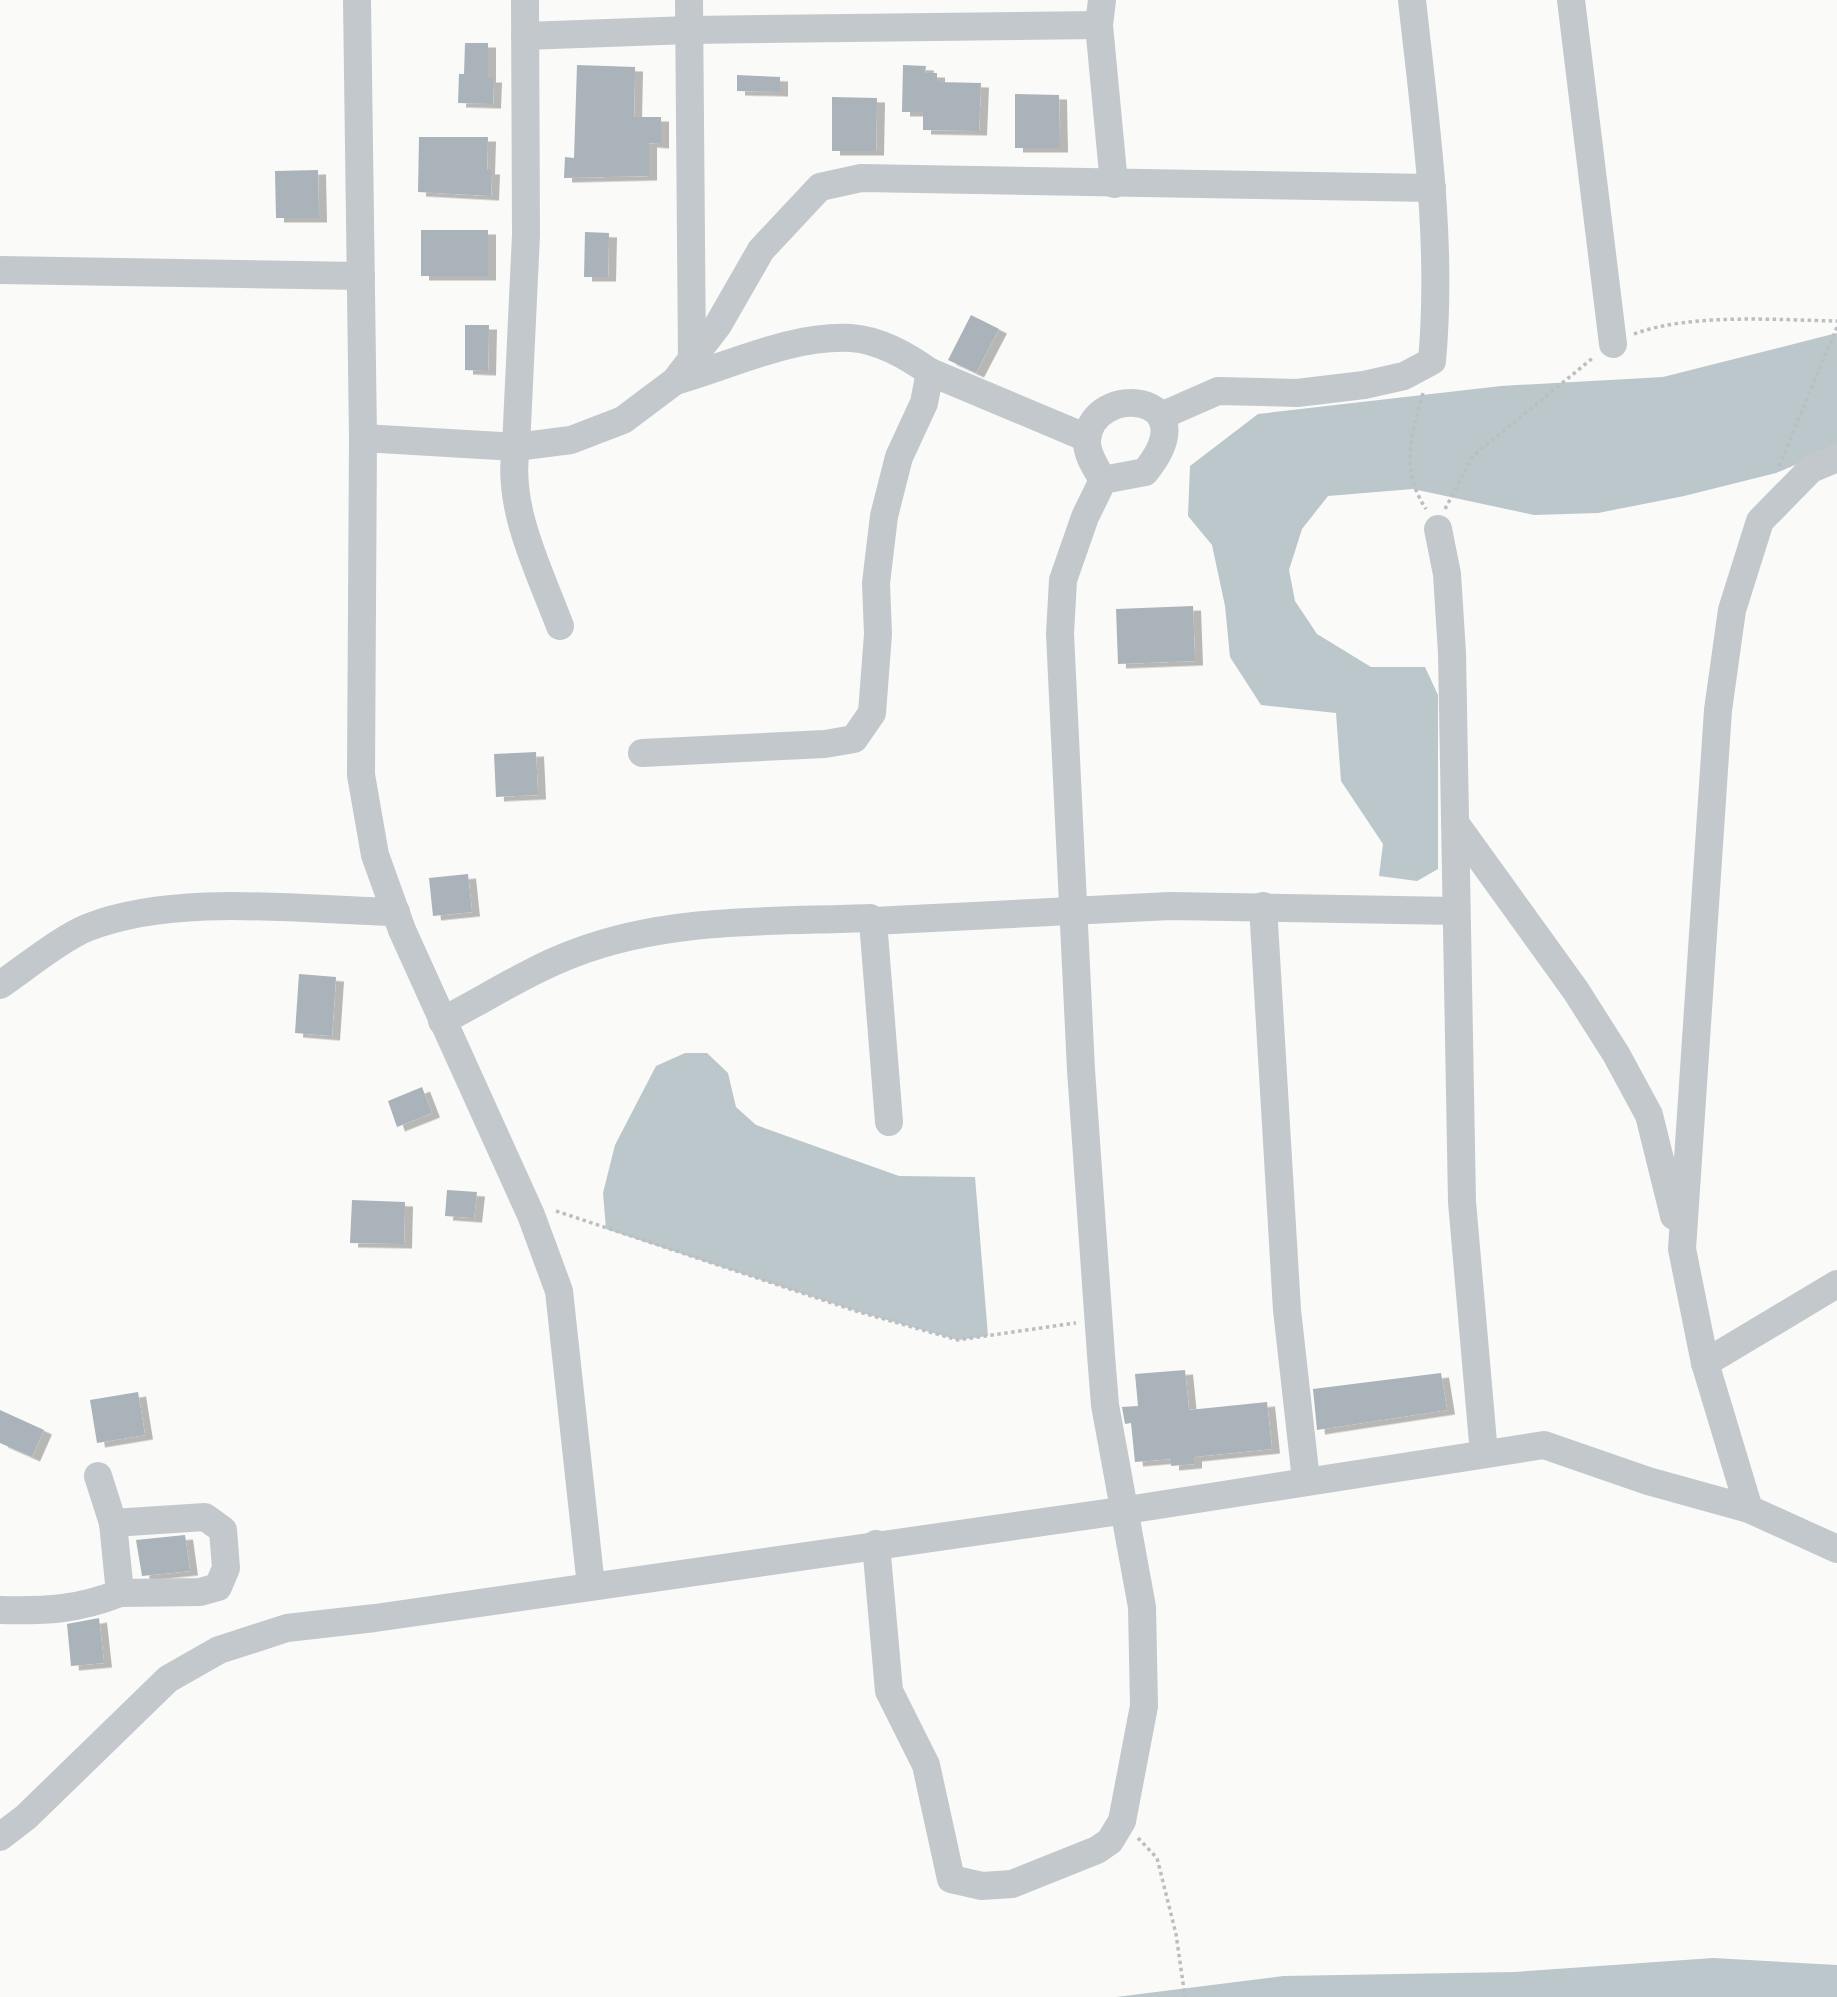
<svg xmlns="http://www.w3.org/2000/svg" width="1837" height="1997" font-family="Commissioner,sans-serif">
  <style>
    .water { fill: #bbc7cb }
    .building { fill: #aab3b9; filter: url(#shadow) }
    .lines { fill: none; stroke-linecap: round; stroke-linejoin: round }
    .path { stroke: #bbbfc2; stroke-width: 3.5; stroke-dasharray: 3.5 3.5; stroke-linecap: butt }
    .minor { stroke: #c3c8cc; stroke-width: 28 }
  </style>
  <defs>
    <filter id="shadow"><feDropShadow dx="8" dy="4.5" stdDeviation="0" flood-color="#0004"/></filter>
  </defs>
  <rect width="100%" height="100%" fill="#fafaf8"/>
  <!-- water -->
  <g class="water">
    <polygon points="1837,333 1837,447 1776,473 1684,496 1598,513 1534,515 1413,489 1328,496 1302,529 1289,570 1295,601 1317,634 1371,667 1425,667 1438,695 1438,869 1417,881 1379,876 1383,844 1341,781 1336,713 1261,705 1230,657 1225,606 1212,545 1188,516 1190,466 1258,414 1501,386 1663,377"/>
    <polygon points="685,1053 707,1053 728,1073 736,1107 756,1125 899,1176 975,1177 988,1336 958,1340 859,1312 606,1229 603,1193 615,1145 656,1066"/>
    <polygon points="1713,1958 1837,1965 1837,1997 1116,1997 1283,1976 1515,1972"/>
  </g>
  <!-- building -->
  <g class="building">
    <polygon points="465,43 488,43 488,78 494,78 493,104 458,103 459,74 464,74"/>
    <polygon points="577,65 635,67 634,117 661,117 661,144 649,143 649,176 564,178 565,157 574,158"/>
    <polygon points="903,65 926,66 925,73 937,73 937,82 981,83 979,131 923,130 923,112 902,112"/>
    <polygon points="737,75 780,77 780,92 737,91"/>
    <polygon points="1015,94 1059,95 1060,148 1015,148"/>
    <polygon points="832,97 877,98 876,151 832,151"/>
    <polygon points="419,137 488,137 487,170 492,170 491,196 418,192"/>
    <polygon points="318,170 319,218 276,218 275,171"/>
    <rect x="421" y="230" width="67" height="46"/>
    <polygon points="585,232 609,233 608,277 584,277"/>
    <polygon points="971,315 999,329 976,373 948,360"/>
    <polygon points="465,325 489,325 488,371 465,370"/>
    <polygon points="1193,606 1195,661 1118,664 1116,609"/>
    <polygon points="536,752 538,795 496,797 494,754"/>
    <polygon points="468,874 472,912 433,916 429,878"/>
    <polygon points="299,974 336,977 332,1036 295,1033"/>
    <polygon points="422,1087 432,1113 397,1127 388,1101"/>
    <polygon points="447,1190 477,1192 474,1218 445,1216"/>
    <polygon points="352,1200 405,1202 404,1244 350,1243"/>
    <polygon points="1185,1370 1189,1410 1267,1402 1272,1449 1194,1457 1194,1464 1171,1466 1171,1459 1135,1462 1131,1423 1125,1424 1122,1407 1138,1406 1135,1374"/>
    <polygon points="1441,1373 1447,1410 1317,1430 1313,1389"/>
    <polygon points="138,1392 145,1435 97,1443 90,1400"/>
    <polygon points="0,1410 44,1430 32,1457 0,1443"/>
    <polygon points="185,1535 190,1571 142,1576 136,1540"/>
    <polygon points="99,1618 104,1663 71,1666 67,1624"/>
  </g>
  <g class="lines">
    <!-- path -->
    <g class="path">
      <path d="M1634 334C1690 313 1777 320 1837 321"/>
      <path d="M1423 393C1411 436 1400 470 1426 509"/>
      <polyline points="1779,466 1837,327"/>
      <polyline points="1445,509 1473,456 1594,357"/>
      <polyline points="556,1211 859,1312 958,1340 1076,1323"/>
      <polyline points="1138,1838 1157,1858 1176,1934 1185,1997"/>
    </g>
    <!-- minor -->
    <g class="minor">
      <polyline points="357,0 363,438 361,775 375,855 402,930 531,1215 559,1291 591,1586"/>
      <path d="M525 0 526 235 516 447C506 507 539 570 560 626"/>
      <polyline points="689,0 692,360"/>
      <polyline points="1102,0 1099,25 1114,184"/>
      <polyline points="1571,0 1613,344"/>
      <polyline points="525,36 689,30 1099,25"/>
      <polyline points="0,270 361,276"/>
      <polyline points="930,372 1087,438"/>
      <path d="M1161 416 1218 391 1297 393 1364 385 1404 376 1432 361C1443 240 1425 120 1412 0"/>
      <polyline points="363,438 516,447 571,440 623,420 675,381 718,325 761,250 820,187 861,178 1432,188"/>
      <polyline points="1438,529 1447,574 1452,653 1462,1202 1484,1454"/>
      <path d="M642 753 825 744 854 739 872 713 878 634 876 583 884 516 899 457 924 403 930 372C907 356 880 340 851 338 791 335 732 365 675 381"/>
      <polyline points="1455,823 1576,991 1616,1054 1649,1115 1674,1216"/>
      <polyline points="1263,906 1287,1310 1306,1480"/>
      <polyline points="873,921 889,1122"/>
      <path d="M0 985C25 968 63 937 89 927 178 893 301 910 396 912"/>
      <path d="M442 1021C485 999 529 970 575 953 668 917 772 922 870 918L873 921 1170 906 1456 911"/>
      <polyline points="1705,1363 1837,1284"/>
      <polyline points="1749,1509 1705,1363 1682,1249 1718,710 1732,610 1760,521 1811,469 1837,458"/>
      <polyline points="113,1523 205,1517 223,1530 226,1568 218,1587 200,1592 120,1593"/>
      <path d="M876 1544 889 1691 926 1765 951 1879 982 1886 1012 1884 1097 1850 1110 1841 1122 1821 1144 1706 1142 1607 1105 1405 1101 1355 1081 1070 1060 634 1063 580 1085 517 1103 480 1145 472C1210 393 1092 381 1087 440 1086 454 1096 468 1103 480"/>
      <path d="M0 1610C46 1611 77 1610 120 1593L113 1523 98 1476"/>
      <polyline points="0,1837 26,1817 168,1679 219,1650 287,1628 375,1618 1127,1510 1544,1445 1648,1481 1749,1509 1837,1549"/>
    </g>
  </g>
</svg>
